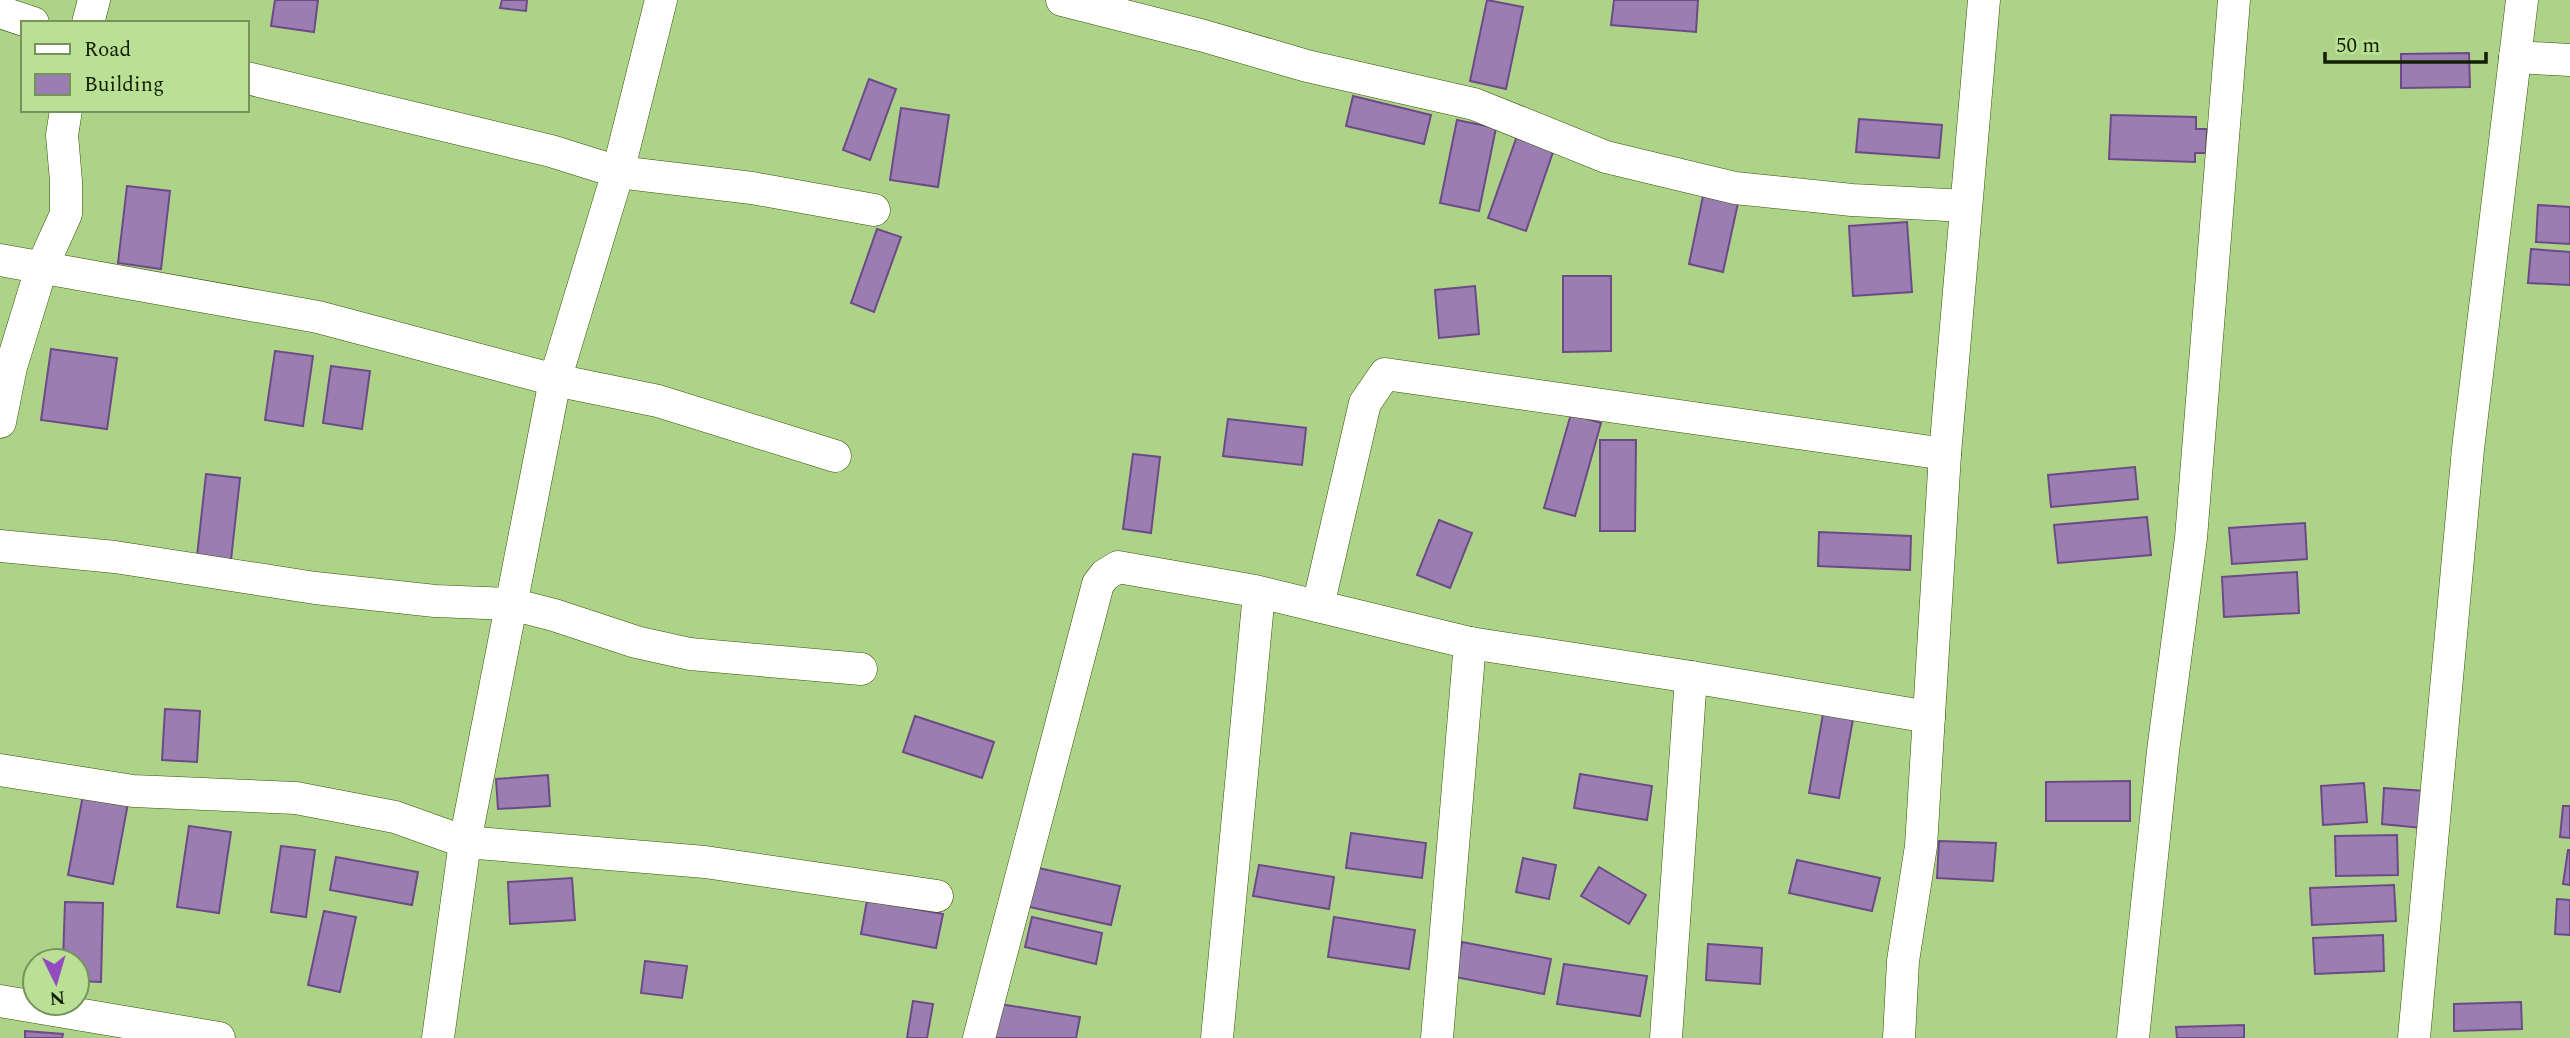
<svg xmlns="http://www.w3.org/2000/svg" width="2570" height="1038" font-family="Spectral,serif">
  <style>
    .building { fill: #9a7db1; stroke: #6e4988; stroke-width: 2 }
    .lines { fill: none; stroke-linecap: round; stroke-linejoin: round }
    .minor-casing { stroke: #345202; stroke-width: 33 }
    .minor { stroke: #fff; stroke-width: 32 }
  </style>
  <rect width="100%" height="100%" fill="#add388"/>
  <!-- building -->
  <g class="building">
    <polygon points="275,0 318,0 314,32 271,26"/>
    <polygon points="502,0 527,0 526,11 500,8"/>
    <polygon points="1487,0 1523,7 1506,89 1470,81"/>
    <polygon points="1614,0 1698,0 1696,32 1611,25"/>
    <polygon points="2469,53 2470,87 2401,88 2401,54"/>
    <polygon points="869,79 896,89 870,160 843,150"/>
    <polygon points="1353,96 1431,115 1424,144 1346,126"/>
    <polygon points="901,108 949,115 938,187 890,180"/>
    <polygon points="2111,115 2196,117 2196,129 2207,129 2206,153 2195,153 2195,162 2109,159"/>
    <polygon points="1859,119 1942,125 1939,158 1856,152"/>
    <polygon points="1457,120 1496,128 1479,211 1440,203"/>
    <polygon points="1517,136 1554,149 1526,231 1488,218"/>
    <polygon points="127,186 170,191 161,269 118,263"/>
    <polygon points="1703,196 1738,203 1723,272 1689,264"/>
    <polygon points="2538,205 2570,207 2570,244 2536,242"/>
    <polygon points="1907,222 1912,292 1853,296 1849,226"/>
    <polygon points="877,229 901,237 874,312 851,303"/>
    <polygon points="2531,249 2570,252 2570,285 2528,283"/>
    <polygon points="1563,276 1611,276 1611,351 1563,352"/>
    <polygon points="1475,286 1479,334 1439,338 1435,290"/>
    <polygon points="51,349 117,358 107,429 41,420"/>
    <polygon points="275,351 313,356 303,426 265,420"/>
    <polygon points="331,366 370,371 362,429 323,423"/>
    <polygon points="1571,414 1601,423 1575,516 1544,508"/>
    <polygon points="1228,419 1306,428 1302,465 1223,456"/>
    <polygon points="1600,440 1636,440 1635,531 1600,531"/>
    <polygon points="1133,454 1160,457 1151,533 1123,529"/>
    <polygon points="2135,467 2138,499 2051,507 2048,475"/>
    <polygon points="206,474 240,478 231,560 197,556"/>
    <polygon points="2147,517 2151,555 2058,563 2054,525"/>
    <polygon points="1439,520 1472,533 1450,588 1417,575"/>
    <polygon points="2305,523 2307,559 2232,564 2229,528"/>
    <polygon points="1819,532 1911,536 1910,570 1818,566"/>
    <polygon points="2297,572 2299,613 2224,617 2222,577"/>
    <polygon points="165,709 200,711 197,762 162,760"/>
    <polygon points="1823,714 1853,719 1839,798 1809,793"/>
    <polygon points="915,716 994,742 982,778 903,752"/>
    <polygon points="1580,774 1652,786 1647,820 1574,808"/>
    <polygon points="548,775 550,806 498,809 496,779"/>
    <polygon points="2130,781 2130,821 2046,821 2046,782"/>
    <polygon points="2364,783 2367,822 2323,825 2321,786"/>
    <polygon points="2384,788 2425,791 2422,828 2382,824"/>
    <polygon points="83,795 128,803 113,884 68,875"/>
    <polygon points="2563,806 2570,806 2570,838 2560,837"/>
    <polygon points="189,826 231,832 219,913 177,907"/>
    <polygon points="1351,833 1426,843 1422,878 1346,868"/>
    <polygon points="2397,835 2398,875 2336,876 2335,836"/>
    <polygon points="1939,841 1996,843 1993,881 1937,878"/>
    <polygon points="281,846 315,850 306,917 271,912"/>
    <polygon points="2568,850 2570,850 2570,885 2563,884"/>
    <polygon points="336,857 418,872 412,905 330,890"/>
    <polygon points="1523,858 1556,865 1549,899 1516,892"/>
    <polygon points="1797,860 1880,878 1872,911 1789,893"/>
    <polygon points="1259,865 1334,877 1329,909 1253,896"/>
    <polygon points="1034,867 1120,886 1111,925 1025,906"/>
    <polygon points="1599,867 1646,895 1629,924 1581,896"/>
    <polygon points="572,878 575,920 510,924 508,882"/>
    <polygon points="2394,885 2396,921 2312,925 2310,888"/>
    <polygon points="2557,899 2570,900 2570,935 2555,934"/>
    <polygon points="867,900 943,914 936,948 861,934"/>
    <polygon points="65,902 103,903 101,982 77,981 77,961 63,961"/>
    <polygon points="324,911 356,917 340,992 308,985"/>
    <polygon points="1032,917 1102,933 1096,964 1025,947"/>
    <polygon points="1334,917 1415,930 1409,969 1328,957"/>
    <polygon points="2383,935 2384,971 2315,974 2313,938"/>
    <polygon points="1462,942 1551,959 1544,994 1455,977"/>
    <polygon points="1708,944 1762,948 1760,984 1706,980"/>
    <polygon points="645,961 687,966 682,998 641,993"/>
    <polygon points="1564,964 1647,976 1640,1016 1557,1004"/>
    <polygon points="913,1001 933,1004 927,1038 907,1038"/>
    <polygon points="2521,1002 2522,1029 2454,1031 2454,1004"/>
    <polygon points="1000,1004 1080,1017 1076,1038 994,1038"/>
    <polygon points="2244,1025 2244,1038 2177,1038 2176,1027"/>
    <polygon points="25,1031 63,1034 62,1038 25,1038"/>
  </g>
  <g class="lines">
    <defs>
      <g id="minor">
        <polyline points="1062,0 1204,36 1307,66 1474,104 1606,157 1735,188 1852,200 1966,206"/>
        <polyline points="0,12 33,23"/>
        <polyline points="88,23 94,0"/>
        <polyline points="2515,57 2570,60"/>
        <polyline points="247,78 551,151 618,172 752,188 874,210"/>
        <polyline points="0,260 318,317 555,380 658,401 835,456"/>
        <polyline points="0,422 11,367 41,269 66,214 66,181 62,135 66,110"/>
        <polyline points="0,546 115,557 315,588 435,601 511,604 554,615 636,642 690,654 861,669"/>
        <polyline points="1318,606 1365,403 1385,374 1945,454"/>
        <polyline points="0,770 133,791 296,798 395,817 465,842 705,862 937,896"/>
        <polyline points="0,1001 219,1038"/>
        <polyline points="438,1038 465,842 555,380 618,172 661,0"/>
        <polyline points="979,1038 1098,584 1105,575 1118,567 1255,591 1470,643 1691,677 1929,717"/>
        <polyline points="1217,1038 1259,593"/>
        <polyline points="1437,1038 1470,643"/>
        <polyline points="1666,1038 1691,677"/>
        <polyline points="1899,1038 1903,961 1921,846 1945,454 1984,0"/>
        <polyline points="2133,1038 2163,751 2191,538 2234,0"/>
        <polyline points="2414,1038 2468,449 2522,0"/>
      </g>
    </defs>
    <!-- minor casing -->
    <use href="#minor" class="minor-casing"/>
    <!-- minor -->
    <use href="#minor" class="minor"/>
  </g>
  <!-- legend -->
  <rect x="21" y="21" width="228" height="91" fill="#bae095" stroke="#77935b" stroke-width="2"/>
  <rect x="35" y="44" width="35" height="10" fill="#ffffff" stroke="#77935b" stroke-width="2"/>
  <text x="84" y="56" font-size="21" fill="#121f03">Road</text>
  <rect x="35" y="74" width="35" height="21" fill="#9a7db1" stroke="#77935b" stroke-width="2"/>
  <text x="84" y="91" font-size="21" fill="#121f03">Building</text>
  <!-- north arrow -->
  <g transform="translate(56 982) rotate(175)"><circle r="33" fill="#bae095" stroke="#77935b" stroke-width="2"/>
  <path d="M0-5L12 26L0 18L-12 26Z" fill="#934cc0"/>
  <text y="-10" font-size="19" font-weight="bold" text-anchor="middle" fill="#121f03">N</text>
  </g>
  <!-- scale -->
  <path d="M2325 52v10h161v-10" fill="none" stroke="#121f03" stroke-width="3.5"/>
  <text x="2336" y="52" font-size="21" fill="#121f03" stroke="#bae095" stroke-width="5" paint-order="stroke">50 m</text>
</svg>
